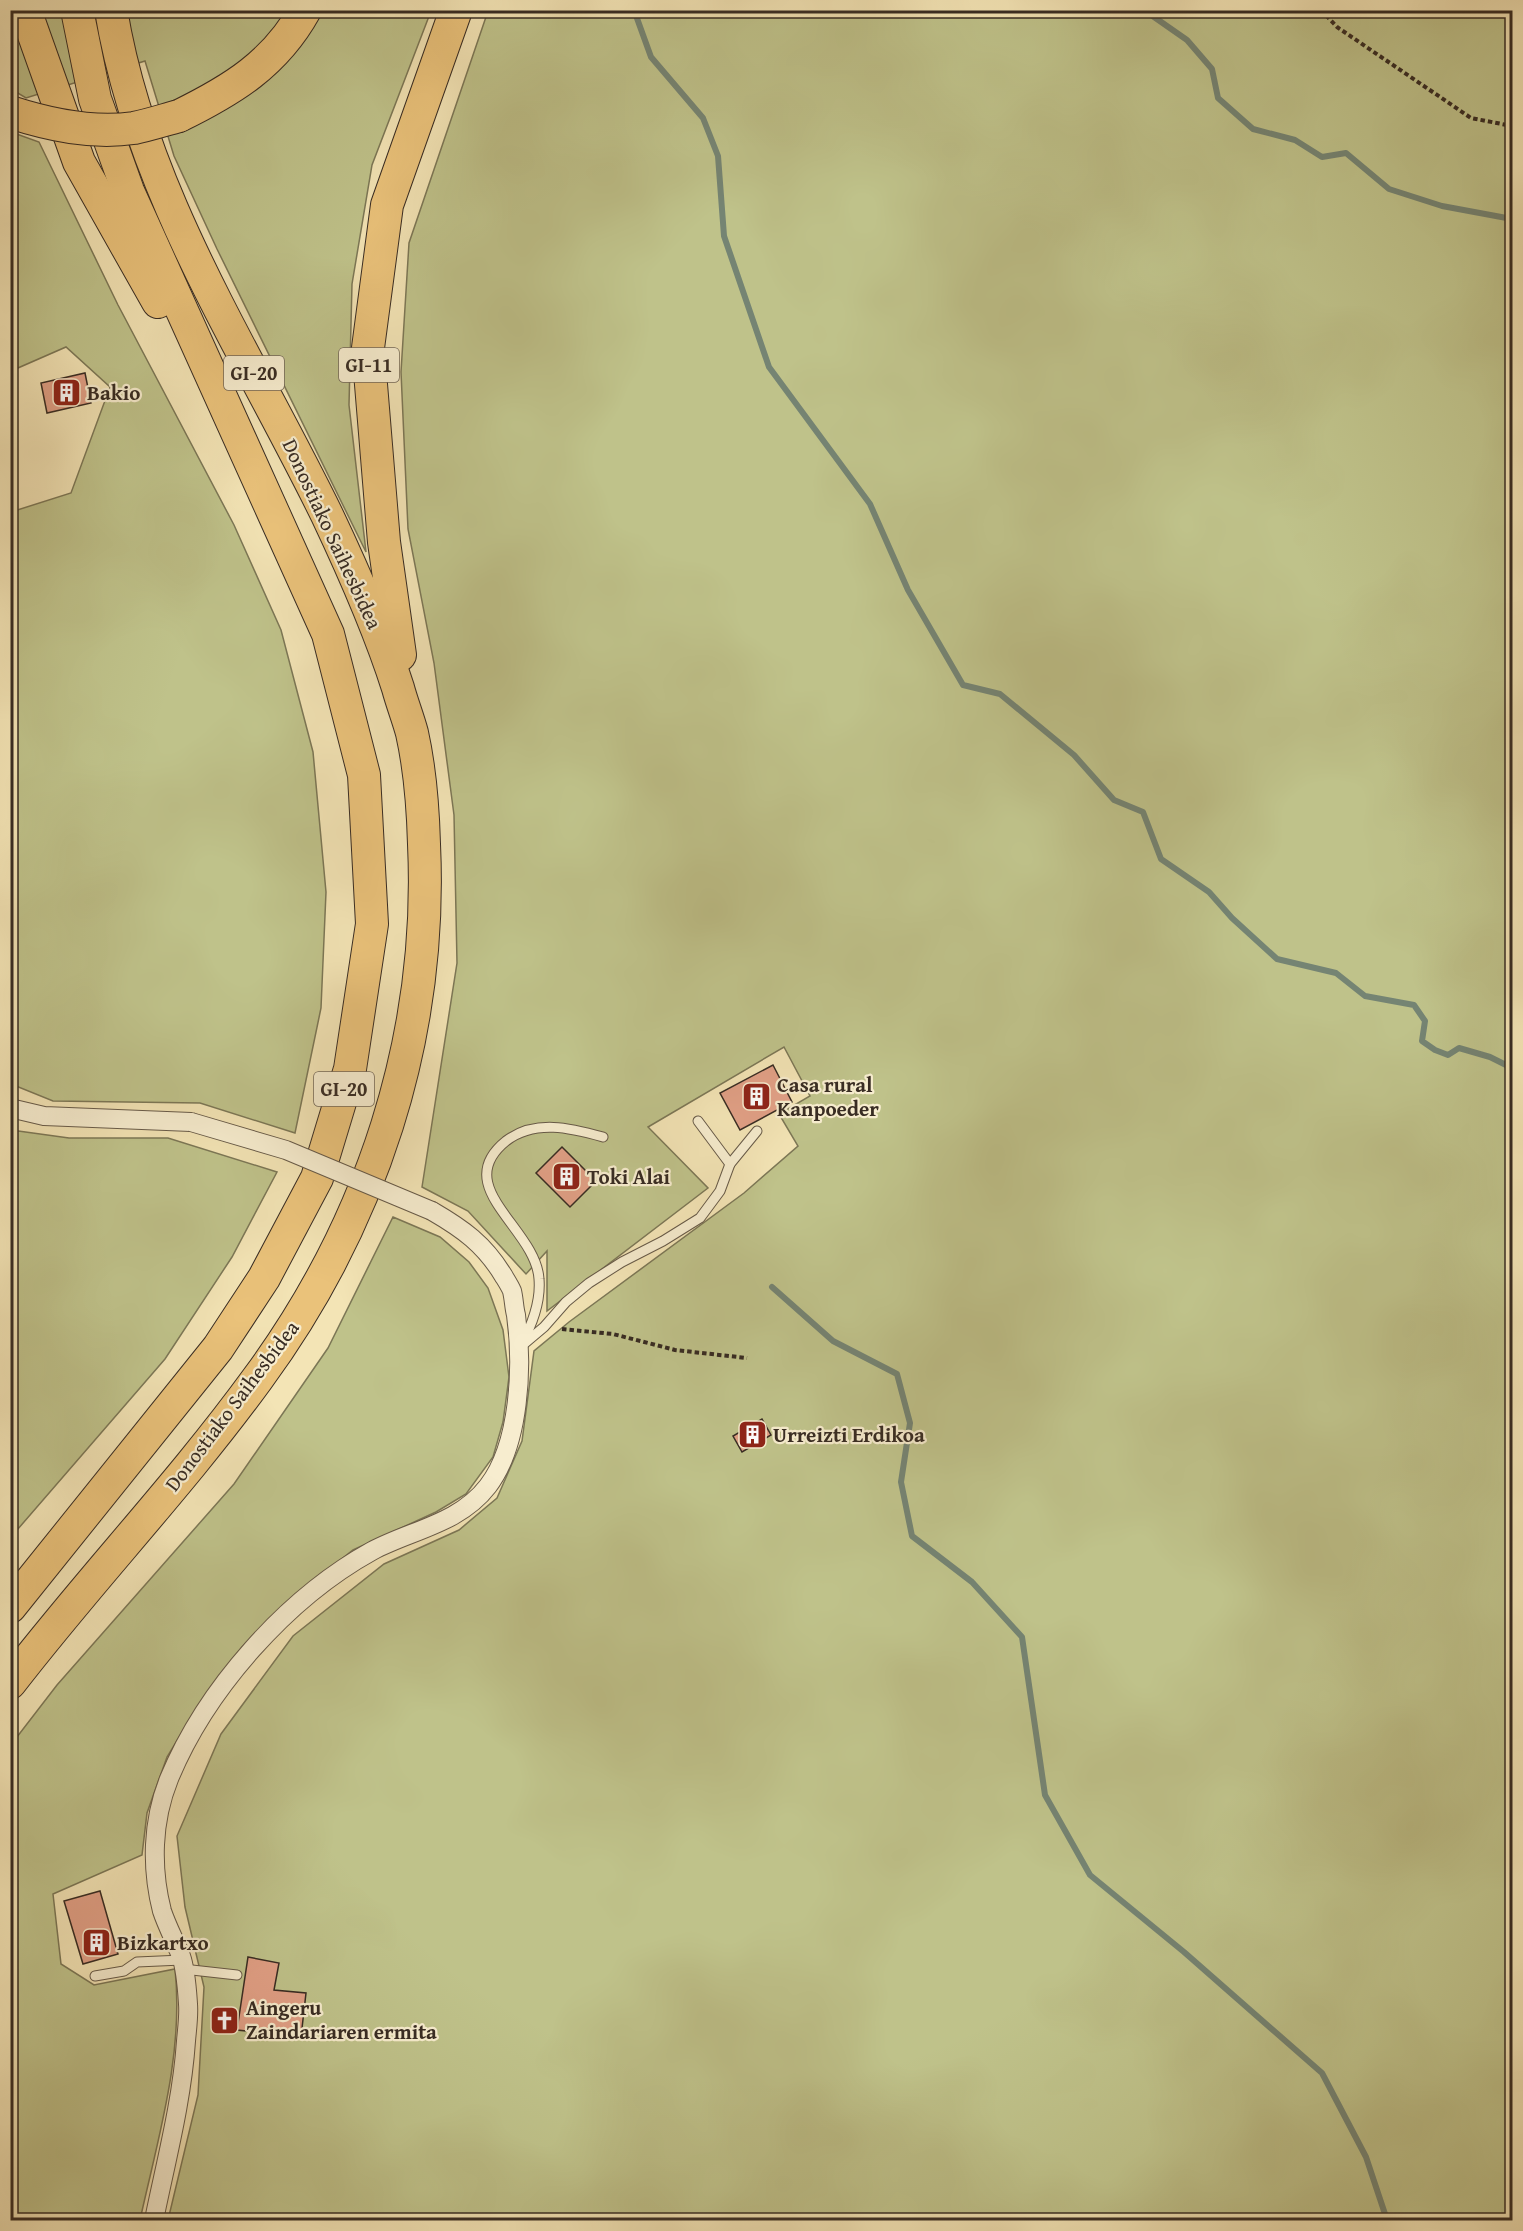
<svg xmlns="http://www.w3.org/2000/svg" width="1523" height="2231" font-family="'Gentium Book Plus',serif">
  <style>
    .green { fill: #bfc28a; stroke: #7c7756; stroke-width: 1.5 }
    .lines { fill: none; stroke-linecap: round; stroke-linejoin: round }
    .stream { stroke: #758473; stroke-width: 6 }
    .building { fill: #e1a086; stroke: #382c23; stroke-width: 1.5 }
    .service-casing { stroke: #675a48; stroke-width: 11 }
    .minor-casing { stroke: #675a48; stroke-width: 20 }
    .motorway-casing { stroke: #382c23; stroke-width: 34 }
    .path { stroke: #382c23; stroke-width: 4; stroke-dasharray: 4.5 3; stroke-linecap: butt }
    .service { stroke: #f7edcf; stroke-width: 9 }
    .minor { stroke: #f7edcf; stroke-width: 18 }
    .motorway { stroke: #eac27a; stroke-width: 32 }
    .minor-bridge-casing { stroke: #675a48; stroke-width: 20; stroke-linecap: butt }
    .motorway-bridge-casing { stroke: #382c23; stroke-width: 34; stroke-linecap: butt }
    .minor-bridge { stroke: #f7edcf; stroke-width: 18 }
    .motorway-bridge { stroke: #eac27a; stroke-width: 32 }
    .labels { text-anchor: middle; stroke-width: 4.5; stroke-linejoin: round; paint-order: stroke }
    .shield { fill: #f7edcf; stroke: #716657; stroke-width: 1.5 }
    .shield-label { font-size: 20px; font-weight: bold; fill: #382c23 }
    .poi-label { font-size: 21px; font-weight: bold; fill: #382c23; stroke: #f7edcf; text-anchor: start }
    .street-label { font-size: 21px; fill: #382c23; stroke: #f7edcf }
  </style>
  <rect width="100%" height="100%" fill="#f3e4b5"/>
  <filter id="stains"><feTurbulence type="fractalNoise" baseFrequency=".00333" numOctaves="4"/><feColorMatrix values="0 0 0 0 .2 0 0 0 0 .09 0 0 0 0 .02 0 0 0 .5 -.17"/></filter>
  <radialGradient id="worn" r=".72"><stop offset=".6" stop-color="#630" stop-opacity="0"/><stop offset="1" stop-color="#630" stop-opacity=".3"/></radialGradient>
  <!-- green -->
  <g class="green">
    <polygon points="11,11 431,11 372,165 352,284 349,405 366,552 217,249 174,156 145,61 26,98 11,89"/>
    <polygon points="488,11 1512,11 1512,2220 168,2220 198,2095 204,1987 185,1907 177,1836 221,1734 293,1636 384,1564 459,1530 497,1498 522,1441 534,1351 569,1322 744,1193 798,1146 779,1114 810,1096 784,1047 648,1127 708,1188 547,1311 547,1251 526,1274 468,1211 422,1187 457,963 454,815 434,663 408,529 401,372 409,243"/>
    <polygon points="11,132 39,142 118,305 234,525 281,630 313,752 326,892 321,1008 295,1133 200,1103 53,1101 11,1084 11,512 71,493 110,387 66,347 11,371"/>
    <polygon points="11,1130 69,1138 168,1138 277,1172 232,1257 165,1359 11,1537"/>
    <path d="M393 1217 440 1237 469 1262 488 1288 503 1330 509 1377 503 1422 493 1457 466 1494 436 1512 353 1550 304 1589 242 1647 197 1708 167 1757 147 1813 142 1855 53 1894 61 1964 94 1985 175 1969C184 2054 158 2138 140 2220H11L10 1746 57 1685 234 1484 328 1348Z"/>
  </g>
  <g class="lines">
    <!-- stream -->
    <g class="stream">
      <polyline points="634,10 651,57 703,118 718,156 724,236 769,367 870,504 908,590 963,685 1000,694 1074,755 1114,800 1143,812 1161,859 1209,892 1232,918 1277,959 1336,973 1365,996 1414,1005 1425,1021 1422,1041 1435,1050 1448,1055 1459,1048 1490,1057 1512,1068"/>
      <polyline points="1144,10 1187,40 1212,69 1218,98 1253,129 1295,140 1322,157 1346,153 1389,189 1442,206 1512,219"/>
      <polyline points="772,1287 833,1341 897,1374 910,1423 901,1482 912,1536 972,1582 1022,1637 1045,1795 1090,1875 1184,1952 1322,2073 1366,2157 1387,2220"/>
    </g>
  </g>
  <!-- building -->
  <g class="building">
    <polygon points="85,373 91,403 47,413 41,383"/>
    <polygon points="773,1065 792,1102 740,1130 720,1093"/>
    <polygon points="562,1147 596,1181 570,1207 536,1173"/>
    <polygon points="762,1419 771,1435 742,1452 733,1436"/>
    <polygon points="100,1891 118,1954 83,1964 64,1901"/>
    <polygon points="248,1957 279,1963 274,1990 306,1993 301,2037 237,2030"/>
  </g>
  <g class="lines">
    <defs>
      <g id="service">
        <polyline points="698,1121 730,1164"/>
        <polyline points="525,1343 544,1327 566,1302 589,1283 622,1262 663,1241 700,1218 720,1191 730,1164 757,1131"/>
        <path d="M521 1345C532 1325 541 1303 539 1279 536 1228 449 1187 506 1141 535 1119 571 1128 603 1137"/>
        <polyline points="183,1969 237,1975"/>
        <polyline points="95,1976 124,1971 137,1962 182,1960"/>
      </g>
      <g id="minor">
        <polyline points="10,1108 44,1116 191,1122"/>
        <path d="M154 2220C166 2161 182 2101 186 2041 187 2029 189 2016 188 2004 187 1989 186 1970 181 1956 175 1941 167 1926 162 1911 151 1868 152 1821 169 1779 206 1689 287 1598 372 1551 411 1530 459 1524 488 1486 520 1444 523 1366 516 1315 514 1308 514 1299 512 1291 510 1286 506 1280 503 1275 484 1244 463 1229 432 1211"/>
      </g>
      <g id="motorway">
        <polyline points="25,10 79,162 158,302"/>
        <path d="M179 116C232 90 275 64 305 10"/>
        <polyline points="400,655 384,542 368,348 387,205 456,10"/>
        <polyline points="10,1607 218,1348 264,1278 317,1178 350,1069 372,924 364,775 328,634 128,191 95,99 77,10"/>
        <path d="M10 1683C90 1579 181 1484 258 1378 372 1223 433 1037 424 844 423 807 420 769 412 733 408 718 402 703 398 688 379 628 354 572 327 515 247 351 141 194 111 10"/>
      </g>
    </defs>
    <!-- service casing -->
    <use href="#service" class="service-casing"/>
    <!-- minor casing -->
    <use href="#minor" class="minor-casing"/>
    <!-- motorway casing -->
    <use href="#motorway" class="motorway-casing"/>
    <!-- path -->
    <g class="path">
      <polyline points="1321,10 1337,27 1471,118 1512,126"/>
      <polyline points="562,1329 613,1334 675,1350 747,1358"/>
    </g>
    <!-- service -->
    <use href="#service" class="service"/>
    <!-- minor -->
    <use href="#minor" class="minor"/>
    <!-- motorway -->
    <use href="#motorway" class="motorway"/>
    <defs>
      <polyline id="minor-bridge" points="191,1122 286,1150 432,1211"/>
      <path id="motorway-bridge" d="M10 112C50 125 92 134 134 128 149 125 164 120 179 116"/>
    </defs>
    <!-- minor-bridge casing -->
    <use href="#minor-bridge" class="minor-bridge-casing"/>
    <!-- motorway-bridge casing -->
    <use href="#motorway-bridge" class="motorway-bridge-casing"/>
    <!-- minor-bridge -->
    <use href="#minor-bridge" class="minor-bridge"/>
    <!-- motorway-bridge -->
    <use href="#motorway-bridge" class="motorway-bridge"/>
  </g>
  <!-- icons -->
  <defs>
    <symbol id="building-square" viewBox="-11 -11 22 22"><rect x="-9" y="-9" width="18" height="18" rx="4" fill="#8f2418" stroke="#f7edcf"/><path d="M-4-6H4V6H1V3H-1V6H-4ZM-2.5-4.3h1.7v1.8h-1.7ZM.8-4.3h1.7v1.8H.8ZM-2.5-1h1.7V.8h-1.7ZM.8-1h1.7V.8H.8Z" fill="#fff"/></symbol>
    <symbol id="church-square" viewBox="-11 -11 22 22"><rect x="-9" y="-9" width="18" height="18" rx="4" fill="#8f2418" stroke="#f7edcf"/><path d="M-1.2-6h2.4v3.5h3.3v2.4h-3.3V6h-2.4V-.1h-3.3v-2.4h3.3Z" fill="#fff"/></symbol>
  </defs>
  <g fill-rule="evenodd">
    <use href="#building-square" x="50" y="376" width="33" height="33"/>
    <use href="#building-square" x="740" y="1080" width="33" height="33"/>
    <use href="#building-square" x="550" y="1160" width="33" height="33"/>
    <use href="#building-square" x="736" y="1418" width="33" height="33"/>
    <use href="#building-square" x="80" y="1926" width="33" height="33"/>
    <use href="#church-square" x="208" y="2004" width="33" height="33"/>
  </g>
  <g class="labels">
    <!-- shield labels -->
    <g class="shield">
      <rect x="339" y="348" width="60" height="34" rx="4.5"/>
      <rect x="224" y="356" width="60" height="34" rx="4.5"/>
      <rect x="314" y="1072" width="60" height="34" rx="4.5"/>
    </g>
    <g class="shield-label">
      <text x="369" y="372">GI-11</text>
      <text x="254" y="380">GI-20</text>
      <text x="344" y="1096">GI-20</text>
    </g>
    <!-- poi labels -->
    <g class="poi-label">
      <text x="87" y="400">Bakio</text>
      <text x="777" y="1092">Casa rural<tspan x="777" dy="24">Kanpoeder</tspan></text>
      <text x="587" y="1184">Toki Alai</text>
      <text x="773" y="1442">Urreizti Erdikoa</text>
      <text x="117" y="1950">Bizkartxo</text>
      <text x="246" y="2015">Aingeru<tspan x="246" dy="24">Zaindariaren ermita</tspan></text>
    </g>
    <!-- street labels -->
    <g class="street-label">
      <text transform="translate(332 534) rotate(65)" y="7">Donostiako Saihesbidea</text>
      <text transform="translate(232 1406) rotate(-53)" y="7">Donostiako Saihesbidea</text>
    </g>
  </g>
  <!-- margin -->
  <rect width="1523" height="2231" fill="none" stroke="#f3e4b5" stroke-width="36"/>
  <rect x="12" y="12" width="1499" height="2207" fill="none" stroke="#382c23" stroke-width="3"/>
  <rect x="18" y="18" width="1487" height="2195" fill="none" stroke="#382c23" stroke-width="1.5"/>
  <rect width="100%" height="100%" filter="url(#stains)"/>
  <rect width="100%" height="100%" fill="url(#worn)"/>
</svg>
